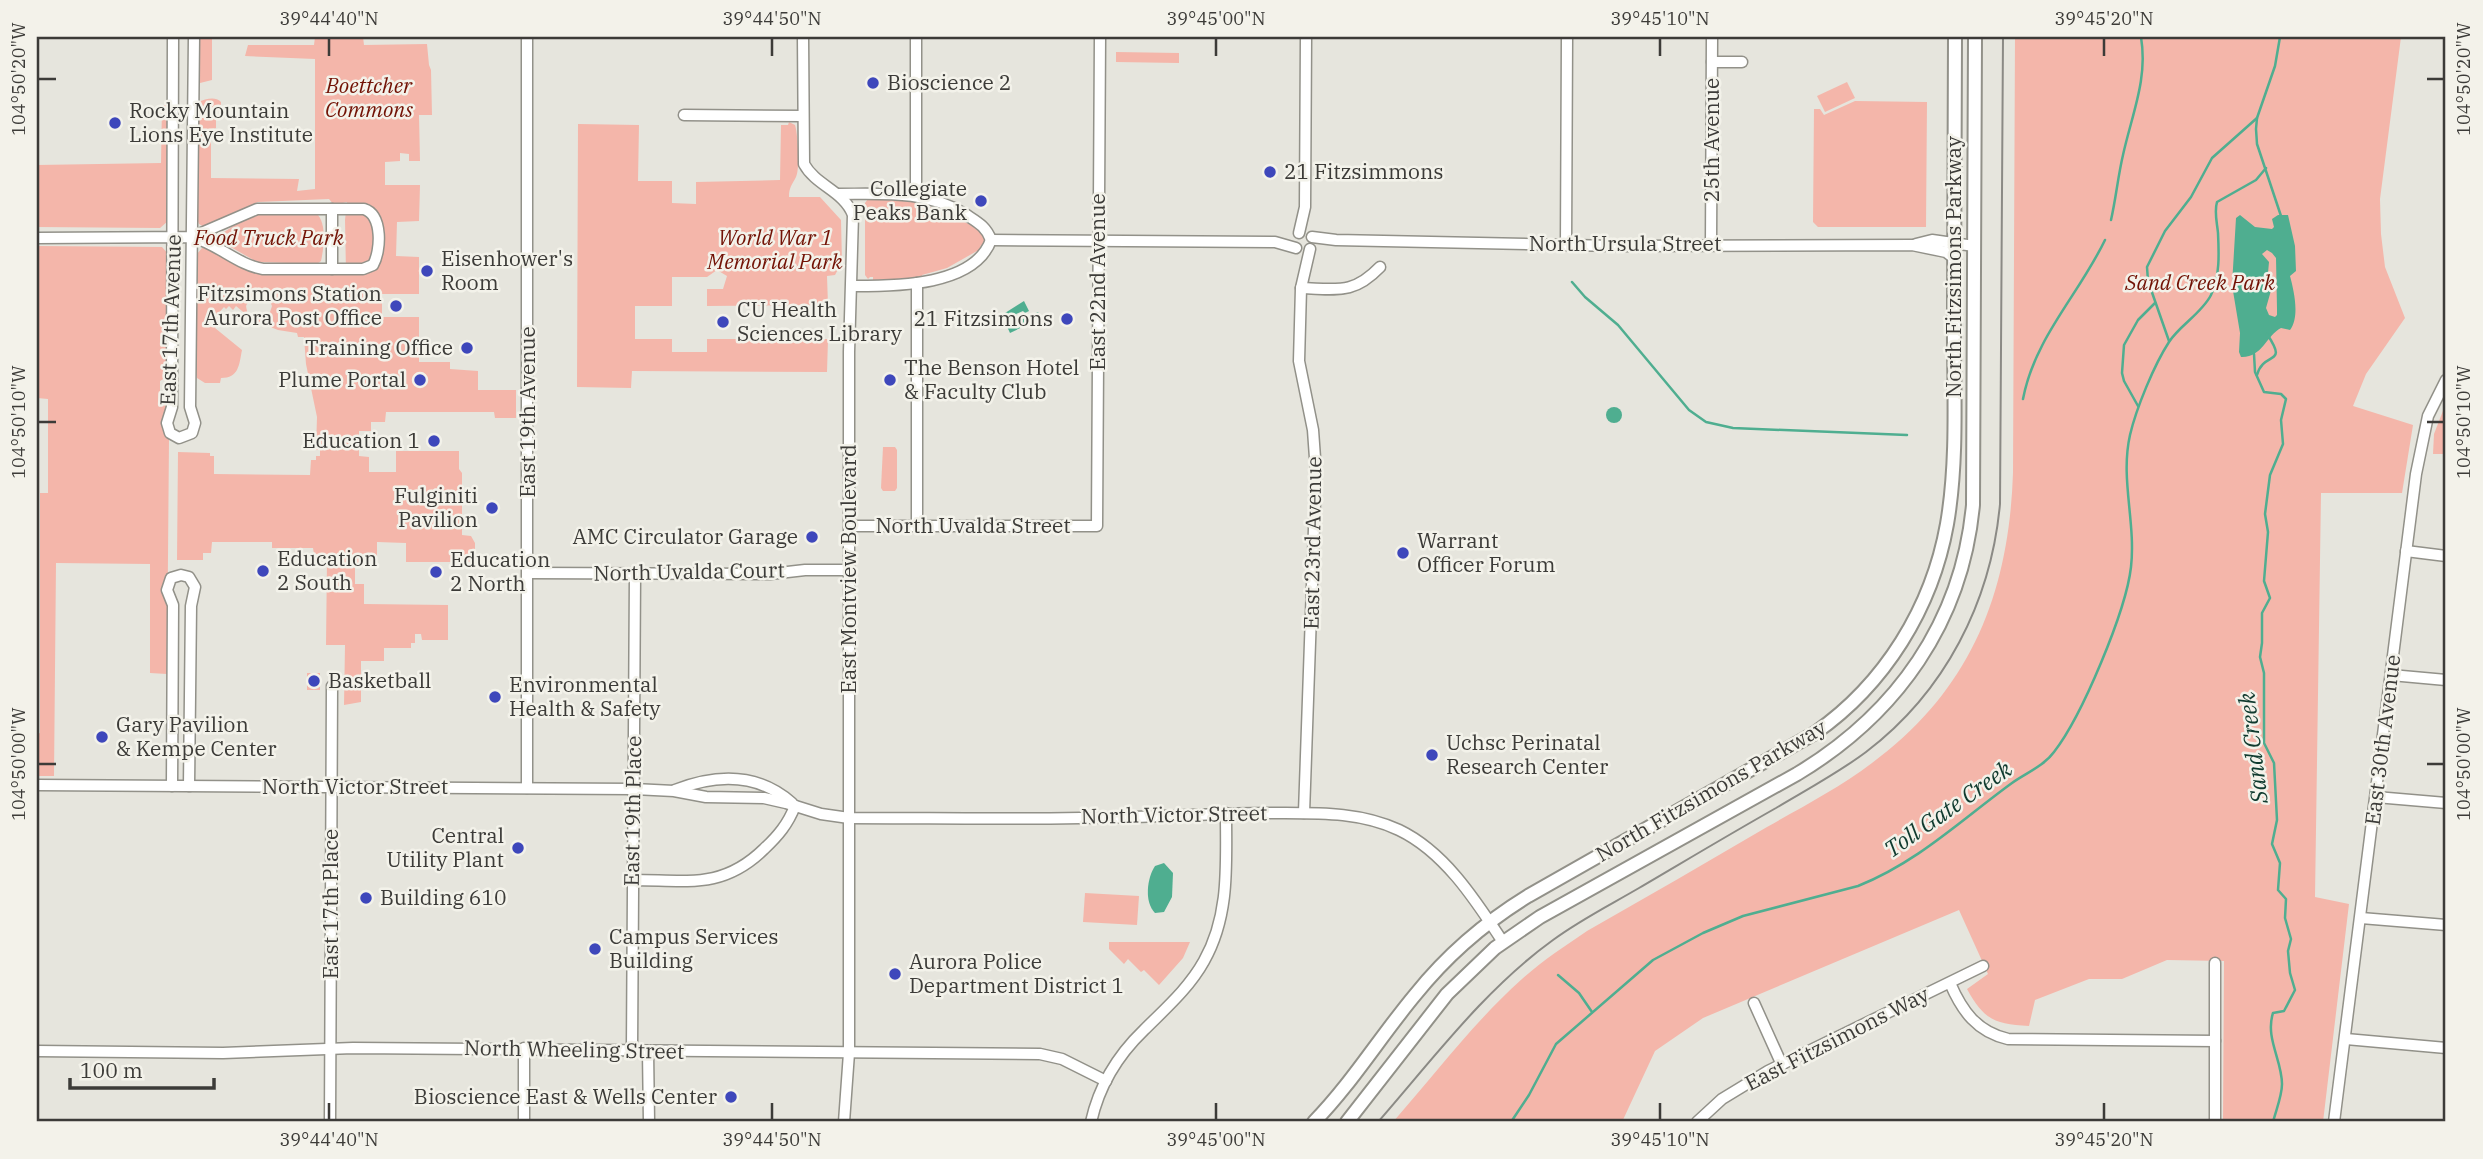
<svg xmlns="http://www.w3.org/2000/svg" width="2483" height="1159" font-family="'IBM Plex Serif',serif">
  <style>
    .green { fill: #f4b6aa }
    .water { fill: #4fae90; fill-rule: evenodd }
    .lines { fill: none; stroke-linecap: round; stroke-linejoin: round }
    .stream { stroke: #4fae90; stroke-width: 2.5 }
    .minor-casing { stroke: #929189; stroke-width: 13 }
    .major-casing { stroke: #929189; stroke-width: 16 }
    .minor { stroke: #fff; stroke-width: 10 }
    .major { stroke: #fff; stroke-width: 12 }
    .tram { stroke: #8b8a85; stroke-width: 2 }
    .ticks { fill: none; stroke: #3c3b38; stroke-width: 2.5 }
    .poi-dot { fill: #3e47bb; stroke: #f3f2ea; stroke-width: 2.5 }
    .labels { text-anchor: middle; stroke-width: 5; stroke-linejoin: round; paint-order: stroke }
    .poi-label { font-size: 21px; fill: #3c3b38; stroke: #f3f2ea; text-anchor: start }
    .park-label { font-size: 21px; font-style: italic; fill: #721205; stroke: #f3f2ea }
    .street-label { font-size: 21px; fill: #3c3b38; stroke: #f3f2ea }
    .water-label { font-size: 23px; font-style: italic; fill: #103b2f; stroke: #f3f2ea }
    .neatline { fill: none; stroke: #3c3b38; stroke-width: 2.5 }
    .ticks-label { font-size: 18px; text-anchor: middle; fill: #3c3b38 }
  </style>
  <rect width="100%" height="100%" fill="#e6e5dd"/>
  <!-- green -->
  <g class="green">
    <polygon points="199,37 212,37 212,80 200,83 198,81"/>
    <path d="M315 37H363L364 45 427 44 429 65 431 70 432 115H419L420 161H409V154L400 153V161L385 162V185H420L419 221 397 222 396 256 419 257V294H382V317H419V362H450V369L478 371V390H516V418H495L494 412H386L385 422H371V431H359V456L369 457V472H396V451H459V469L462 473V535L471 536 475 543V562H406V543L377 542V561H365L364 567H355V584H364V604L448 605V640H422L421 634H415V643H411V648H384V661H361V702L344 705 345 645H326L327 560H321V554H314L313 548H272V542H212L211 553H203V560H177L178 452 210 453V456H214V474L310 475 311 460H316V456H320V450H316L317 417 306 364 304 337H298L297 333 278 330 255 321 269 315 272 306 268 297 259 293 250 298 246 306 248 316 236 306 233 310 229 306 226 309 224 307 216 316 218 318 215 321 219 324 215 328 242 350C239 365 239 378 221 378L220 383H205L197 378 196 373 197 254 202 248H208L254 272 346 273 345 220 347 202 334 205 329 199 258 202 204 227 199 224 196 217V105L198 102C206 99 215 96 221 102V107L216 112V128L211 129V178L299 179 297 191 315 189V59L245 56 248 45H314Z"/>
    <path d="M2015 37H2401L2380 199 2381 234 2385 267 2405 318 2366 374 2353 406 2413 425 2402 493H2321L2315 897 2349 904 2323 1122H2223L2224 961 2167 960 2122 979H2089L2035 1000 2029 1026C1995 1024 1984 1020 1967 989L1988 974 1959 910 1703 1018 1655 1051 1622 1122H1393C1435 1074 1475 1021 1522 979 1542 961 1565 946 1587 931 1647 897 1707 862 1767 827 1802 807 1839 788 1872 763 1971 690 2009 593 2013 473Z"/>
    <polygon points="1116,52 1179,53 1179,63 1116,62"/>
    <polygon points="1847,82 1855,98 1825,112 1817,96"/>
    <polygon points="166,100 169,100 168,221 160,228 37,227 37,165 161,163 162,105 166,105"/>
    <polygon points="1855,101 1927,102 1926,227 1818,227 1813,222 1814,109 1820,109 1824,115"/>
    <path d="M789 122 795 125C798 134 800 169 796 177 792 185 789 187 789 197H820L841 220 842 262 835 275 827 276 828 305 707 306V289H723L727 276 717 270 707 277H672V306H635V339H672V352H707V339H828L827 372 632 371 631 388 577 387 578 124 639 125 638 181H672V203L696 204V182L780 180 781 125H788Z"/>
    <polygon points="868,199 922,201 922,205 947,212 976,228 978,227 982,230 980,232 981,234 984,234 984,246 981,245 980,248 982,250 979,253 977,251 947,268 922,275 922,278 873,280 873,277 870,277 868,279 865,275 865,217 871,217 871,214 865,214 865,203"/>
    <path d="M262 213H316C327 222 324 247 321 261L317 264 257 262 215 238 247 217Z"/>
    <path d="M37 246 162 247 169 255 168 376 160 381V392L167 396C170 415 153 420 169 439L167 674 150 673V564L56 563 54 776H37V734L40 733V493H48V399L37 398Z"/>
    <polygon points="2446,403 2446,454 2433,454 2434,434"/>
    <polygon points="883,447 895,447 897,450 897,488 895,491 883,491 881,488"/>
    <rect x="307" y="673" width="13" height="17"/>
    <polygon points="1085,893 1139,896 1137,925 1083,922"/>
    <polygon points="1109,942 1190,942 1183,958 1159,985 1144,970 1141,972 1128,959 1124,964 1109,949"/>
  </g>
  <!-- water -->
  <g class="water">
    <path d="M2240 215 2255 227 2272 229 2274 227 2272 219 2278 215H2288L2295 246 2296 271 2290 276C2294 291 2300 317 2290 330L2281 328C2266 336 2262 358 2241 357L2239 352 2240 333 2232 285 2236 218ZM2267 250 2272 253 2276 258 2277 309V315L2275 317 2269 315 2266 308 2272 287 2268 273 2269 262 2262 254Z"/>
    <polygon points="1024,301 1029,311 1025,313 1023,311 1016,314 1018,321 1038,312 1041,318 1010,333 1003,318 1006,316 1005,313"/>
    <circle cx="1614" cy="415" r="8"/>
    <path d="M1164 863 1173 873 1172 897 1164 912 1155 913C1144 902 1147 878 1155 866Z"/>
  </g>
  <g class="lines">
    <!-- stream -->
    <g class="stream">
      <polyline points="2280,37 2275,66 2257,118 2256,129 2257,144 2281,216"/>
      <path d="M2111 220C2116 198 2118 176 2123 155 2132 114 2148 79 2141 37"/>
      <polyline points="1572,282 1585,297 1618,325 1689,410 1706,422 1733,428 1907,435"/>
      <polyline points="2169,341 2148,281 2147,267 2165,231 2191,197 2212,158 2257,118"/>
      <path d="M2254 354 2255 372 2264 392 2281 394 2286 399 2281 420 2283 444 2270 475 2265 514 2268 532 2264 581 2270 598 2262 613V643L2260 657 2264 673V743L2274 763 2277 820 2272 844 2280 863 2278 890 2286 899 2285 918 2291 939 2288 951 2290 973 2295 990 2284 1011 2273 1013C2265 1038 2282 1060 2282 1084 2282 1096 2276 1110 2273 1122"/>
      <path d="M2257 375C2264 350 2289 367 2267 334"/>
      <path d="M2023 399C2035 337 2078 296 2105 240"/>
      <polyline points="2138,406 2124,381 2122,373 2124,345 2138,320 2155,303"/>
      <polyline points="1558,975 1579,993 1592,1012"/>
      <path d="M1511 1122 1529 1095 1556 1044 1653 960 1703 933 1743 916 1858 886C1918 862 1961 820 2012 783 2026 773 2044 766 2054 752 2082 716 2126 611 2131 567 2136 522 2120 479 2130 435 2136 409 2154 365 2169 342 2179 326 2202 313 2211 295 2220 277 2219 253 2218 233 2217 222 2214 212 2217 202L2256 180 2266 168"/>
    </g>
    <defs>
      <g id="minor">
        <polyline points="173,37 172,388 172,407 167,423 170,433 179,438 192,433 195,423 190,407 194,37"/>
        <path d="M803 37 804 164C816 186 844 191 853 215L849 352V1053L844 1122"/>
        <polyline points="916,37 916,195"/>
        <polyline points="1712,62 1742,62"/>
        <polyline points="684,115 803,116"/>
        <path d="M838 194C882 194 926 190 965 214 977 222 986 226 991 240"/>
        <polyline points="332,209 332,269"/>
        <polyline points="1299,233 1305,207 1306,37"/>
        <polyline points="1312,237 1336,240 1615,246 1912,245 1946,252 1954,258"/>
        <path d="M37 238 192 237C218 244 238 265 263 269H363L373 265C381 251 383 215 364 209H257L192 237"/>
        <polyline points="991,240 1275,242 1296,248"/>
        <polyline points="1711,244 1712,37"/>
        <polyline points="1916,244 1932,240 1974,246"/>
        <polyline points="1566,245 1567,37"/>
        <path d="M852 286C893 286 974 287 991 240"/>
        <path d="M1301 288C1337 289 1353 295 1380 267"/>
        <polyline points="849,526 1097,526 1100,37"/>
        <polyline points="917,526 917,283"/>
        <polyline points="2406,551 2446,556"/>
        <polyline points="528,573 770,574 805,570 850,570"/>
        <polyline points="2391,675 2446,680"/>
        <path d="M37 785 634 789 674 791 706 797 764 798 786 803 821 814 849 818C943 818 1037 820 1131 817 1182 816 1233 812 1285 813 1324 813 1363 813 1399 830 1445 852 1476 901 1503 942"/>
        <polyline points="172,786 173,605 167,590 171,578 181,575 189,577 195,587 191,606 189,786"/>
        <polyline points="527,788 527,37"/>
        <path d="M675 790C716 774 758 773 792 803"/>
        <polyline points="2376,797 2446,803"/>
        <polyline points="1304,813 1316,472 1313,430 1299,361 1301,288 1310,249"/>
        <path d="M633 880C686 880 722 890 764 849 778 836 788 824 795 806"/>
        <polyline points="2361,918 2446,925"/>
        <path d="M1950 983C1962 1011 1977 1032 2008 1039L2215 1041"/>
        <polyline points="1754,1003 1782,1065"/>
        <polyline points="2346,1039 2446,1048"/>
        <polyline points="632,1049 635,574"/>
        <polyline points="37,1051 223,1053 353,1048 1040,1054 1062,1059 1106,1081"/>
        <polyline points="648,1051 649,1122"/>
        <polyline points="330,1122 332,686"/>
        <polyline points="524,1122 524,1048"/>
        <path d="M1091 1122C1099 1086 1118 1055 1144 1030 1166 1008 1189 988 1204 961 1230 915 1226 864 1226 813"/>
        <polyline points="1697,1122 1722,1099 1768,1071 1983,966"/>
        <polyline points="2215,1122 2215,963"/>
        <polyline points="2334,1122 2416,474 2428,416 2446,380"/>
      </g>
      <g id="major">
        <path d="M1314 1122C1352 1083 1380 1037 1415 995 1447 955 1484 923 1528 896L1815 733C1885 684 1932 608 1947 524 1959 455 1953 377 1954 307 1954 217 1955 127 1955 37"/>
        <path d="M1347 1122 1447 994 1495 948 1540 917 1797 774C1897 714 1962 622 1973 505L1975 37"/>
      </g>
    </defs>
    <!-- minor casing -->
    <use href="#minor" class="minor-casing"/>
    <!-- major casing -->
    <use href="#major" class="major-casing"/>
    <!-- minor -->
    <use href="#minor" class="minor"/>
    <!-- major -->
    <use href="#major" class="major"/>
    <!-- tram -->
    <path class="tram" d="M1378 1122C1433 1059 1485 989 1553 940 1580 920 1610 905 1639 888 1685 861 1730 834 1776 808 1806 790 1838 773 1866 752 1945 692 1991 602 2000 504L2003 37"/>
  </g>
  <!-- ticks -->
  <path class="ticks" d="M329 38V56M772 38V56M1216 38V56M1660 38V56M2104 38V56M38 79H56M2427 79H2444M38 422H56M2427 422H2444M38 764H56M2427 764H2444M329 1103V1120M772 1103V1120M1216 1103V1120M1660 1103V1120M2104 1103V1120"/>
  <!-- markers -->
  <g class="poi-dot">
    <circle cx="873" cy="83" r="7"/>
    <circle cx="115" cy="123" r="7"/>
    <circle cx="1270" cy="172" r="7"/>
    <circle cx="981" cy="201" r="7"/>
    <circle cx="427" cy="271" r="7"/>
    <circle cx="396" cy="306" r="7"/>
    <circle cx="1067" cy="319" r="7"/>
    <circle cx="723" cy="322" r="7"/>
    <circle cx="467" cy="348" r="7"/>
    <circle cx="420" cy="380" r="7"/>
    <circle cx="890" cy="380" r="7"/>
    <circle cx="434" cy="441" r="7"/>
    <circle cx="492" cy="508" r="7"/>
    <circle cx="812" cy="537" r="7"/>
    <circle cx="1403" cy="553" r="7"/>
    <circle cx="263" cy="571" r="7"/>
    <circle cx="436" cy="572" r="7"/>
    <circle cx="314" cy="681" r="7"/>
    <circle cx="495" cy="697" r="7"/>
    <circle cx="102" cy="737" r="7"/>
    <circle cx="1432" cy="755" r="7"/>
    <circle cx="518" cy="848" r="7"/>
    <circle cx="366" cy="898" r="7"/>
    <circle cx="595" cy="949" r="7"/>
    <circle cx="895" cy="974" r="7"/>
    <circle cx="731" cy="1097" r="7"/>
  </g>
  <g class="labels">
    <!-- poi labels -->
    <g class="poi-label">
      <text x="887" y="90">Bioscience 2</text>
      <text x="129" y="118">Rocky Mountain<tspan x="129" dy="24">Lions Eye Institute</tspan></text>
      <text x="1284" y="179">21 Fitzsimmons</text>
      <text x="967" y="196" text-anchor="end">Collegiate<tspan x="967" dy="24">Peaks Bank</tspan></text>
      <text x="441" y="266">Eisenhower's<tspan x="441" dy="24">Room</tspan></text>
      <text x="382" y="301" text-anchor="end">Fitzsimons Station<tspan x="382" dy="24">Aurora Post Office</tspan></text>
      <text x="737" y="317">CU Health<tspan x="737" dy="24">Sciences Library</tspan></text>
      <text x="1053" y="326" text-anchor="end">21 Fitzsimons</text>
      <text x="453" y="355" text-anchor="end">Training Office</text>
      <text x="904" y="375">The Benson Hotel<tspan x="904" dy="24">&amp; Faculty Club</tspan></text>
      <text x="406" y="387" text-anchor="end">Plume Portal</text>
      <text x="420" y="448" text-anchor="end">Education 1</text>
      <text x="478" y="503" text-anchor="end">Fulginiti<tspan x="478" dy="24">Pavilion</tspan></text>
      <text x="798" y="544" text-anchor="end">AMC Circulator Garage</text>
      <text x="1417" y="548">Warrant<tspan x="1417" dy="24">Officer Forum</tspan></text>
      <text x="277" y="566">Education<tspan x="277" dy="24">2 South</tspan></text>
      <text x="450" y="567">Education<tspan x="450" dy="24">2 North</tspan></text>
      <text x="328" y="688">Basketball</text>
      <text x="509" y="692">Environmental<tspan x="509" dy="24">Health &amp; Safety</tspan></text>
      <text x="116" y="732">Gary Pavilion<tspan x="116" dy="24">&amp; Kempe Center</tspan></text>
      <text x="1446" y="750">Uchsc Perinatal<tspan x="1446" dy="24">Research Center</tspan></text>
      <text x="504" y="843" text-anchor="end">Central<tspan x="504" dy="24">Utility Plant</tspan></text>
      <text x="380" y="905">Building 610</text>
      <text x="609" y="944">Campus Services<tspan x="609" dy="24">Building</tspan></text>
      <text x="909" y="969">Aurora Police<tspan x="909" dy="24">Department District 1</tspan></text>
      <text x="717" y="1104" text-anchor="end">Bioscience East &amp; Wells Center</text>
    </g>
    <!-- park labels -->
    <g class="park-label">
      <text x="369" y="93">Boettcher<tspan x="369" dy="24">Commons</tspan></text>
      <text x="269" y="245">Food Truck Park</text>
      <text x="775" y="245">World War 1<tspan x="775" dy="24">Memorial Park</tspan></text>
      <text x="2200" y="290">Sand Creek Park</text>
    </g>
    <!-- street labels -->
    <g class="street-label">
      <text transform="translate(1712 140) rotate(-90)" y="7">25th Avenue</text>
      <text x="1625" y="251">North Ursula Street</text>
      <text transform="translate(1954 267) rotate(-90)" y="7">North Fitzsimons Parkway</text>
      <text transform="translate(1098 282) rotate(-90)" y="7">East 22nd Avenue</text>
      <text transform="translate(171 320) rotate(-88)" y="7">East 17th Avenue</text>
      <text transform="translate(528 412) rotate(-90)" y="7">East 19th Avenue</text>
      <text x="973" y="533">North Uvalda Street</text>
      <text transform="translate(1313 543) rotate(-89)" y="7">East 23rd Avenue</text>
      <text transform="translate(849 569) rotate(-90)" y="7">East Montview Boulevard</text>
      <text transform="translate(689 572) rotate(-1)" y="7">North Uvalda Court</text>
      <text transform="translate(2383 740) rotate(-83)" y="7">East 30th Avenue</text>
      <text x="355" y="794">North Victor Street</text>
      <text transform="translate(1711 791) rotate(-30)" y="7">North Fitzsimons Parkway</text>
      <text transform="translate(633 811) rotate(-89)" y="7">East 19th Place</text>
      <text transform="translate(1174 815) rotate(-1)" y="7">North Victor Street</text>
      <text transform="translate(331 904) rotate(-90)" y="7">East 17th Place</text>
      <text transform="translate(1837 1039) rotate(-27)" y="7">East Fitzsimons Way</text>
      <text transform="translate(574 1050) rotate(1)" y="7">North Wheeling Street</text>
    </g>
    <!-- water labels -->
    <g class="water-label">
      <text transform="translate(2253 748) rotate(-97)" y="8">Sand Creek</text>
      <text transform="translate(1948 809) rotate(-35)" y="8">Toll Gate Creek</text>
    </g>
  </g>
  <!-- border -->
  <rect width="2483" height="1159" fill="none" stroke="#f3f2ea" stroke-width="77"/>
  <!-- scale -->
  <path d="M70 1078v10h144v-10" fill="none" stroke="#3c3b38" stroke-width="3.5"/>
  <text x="80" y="1078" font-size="21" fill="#3c3b38" stroke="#f3f2ea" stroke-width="5" paint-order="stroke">100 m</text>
  <rect x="38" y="38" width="2406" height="1082" class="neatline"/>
  <g class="ticks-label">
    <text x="329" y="25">39°44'40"N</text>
    <text x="772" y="25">39°44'50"N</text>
    <text x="1216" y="25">39°45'00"N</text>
    <text x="1660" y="25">39°45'10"N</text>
    <text x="2104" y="25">39°45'20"N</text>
    <text transform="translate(2464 79) rotate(-90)" y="6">104°50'20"W</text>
    <text transform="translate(19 79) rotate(-90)" y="6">104°50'20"W</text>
    <text transform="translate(2464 422) rotate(-90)" y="6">104°50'10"W</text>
    <text transform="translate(19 422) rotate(-90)" y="6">104°50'10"W</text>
    <text transform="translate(2464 764) rotate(-90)" y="6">104°50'00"W</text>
    <text transform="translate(19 764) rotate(-90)" y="6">104°50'00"W</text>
    <text x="329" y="1146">39°44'40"N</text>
    <text x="772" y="1146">39°44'50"N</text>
    <text x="1216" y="1146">39°45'00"N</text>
    <text x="1660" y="1146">39°45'10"N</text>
    <text x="2104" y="1146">39°45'20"N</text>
  </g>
</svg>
